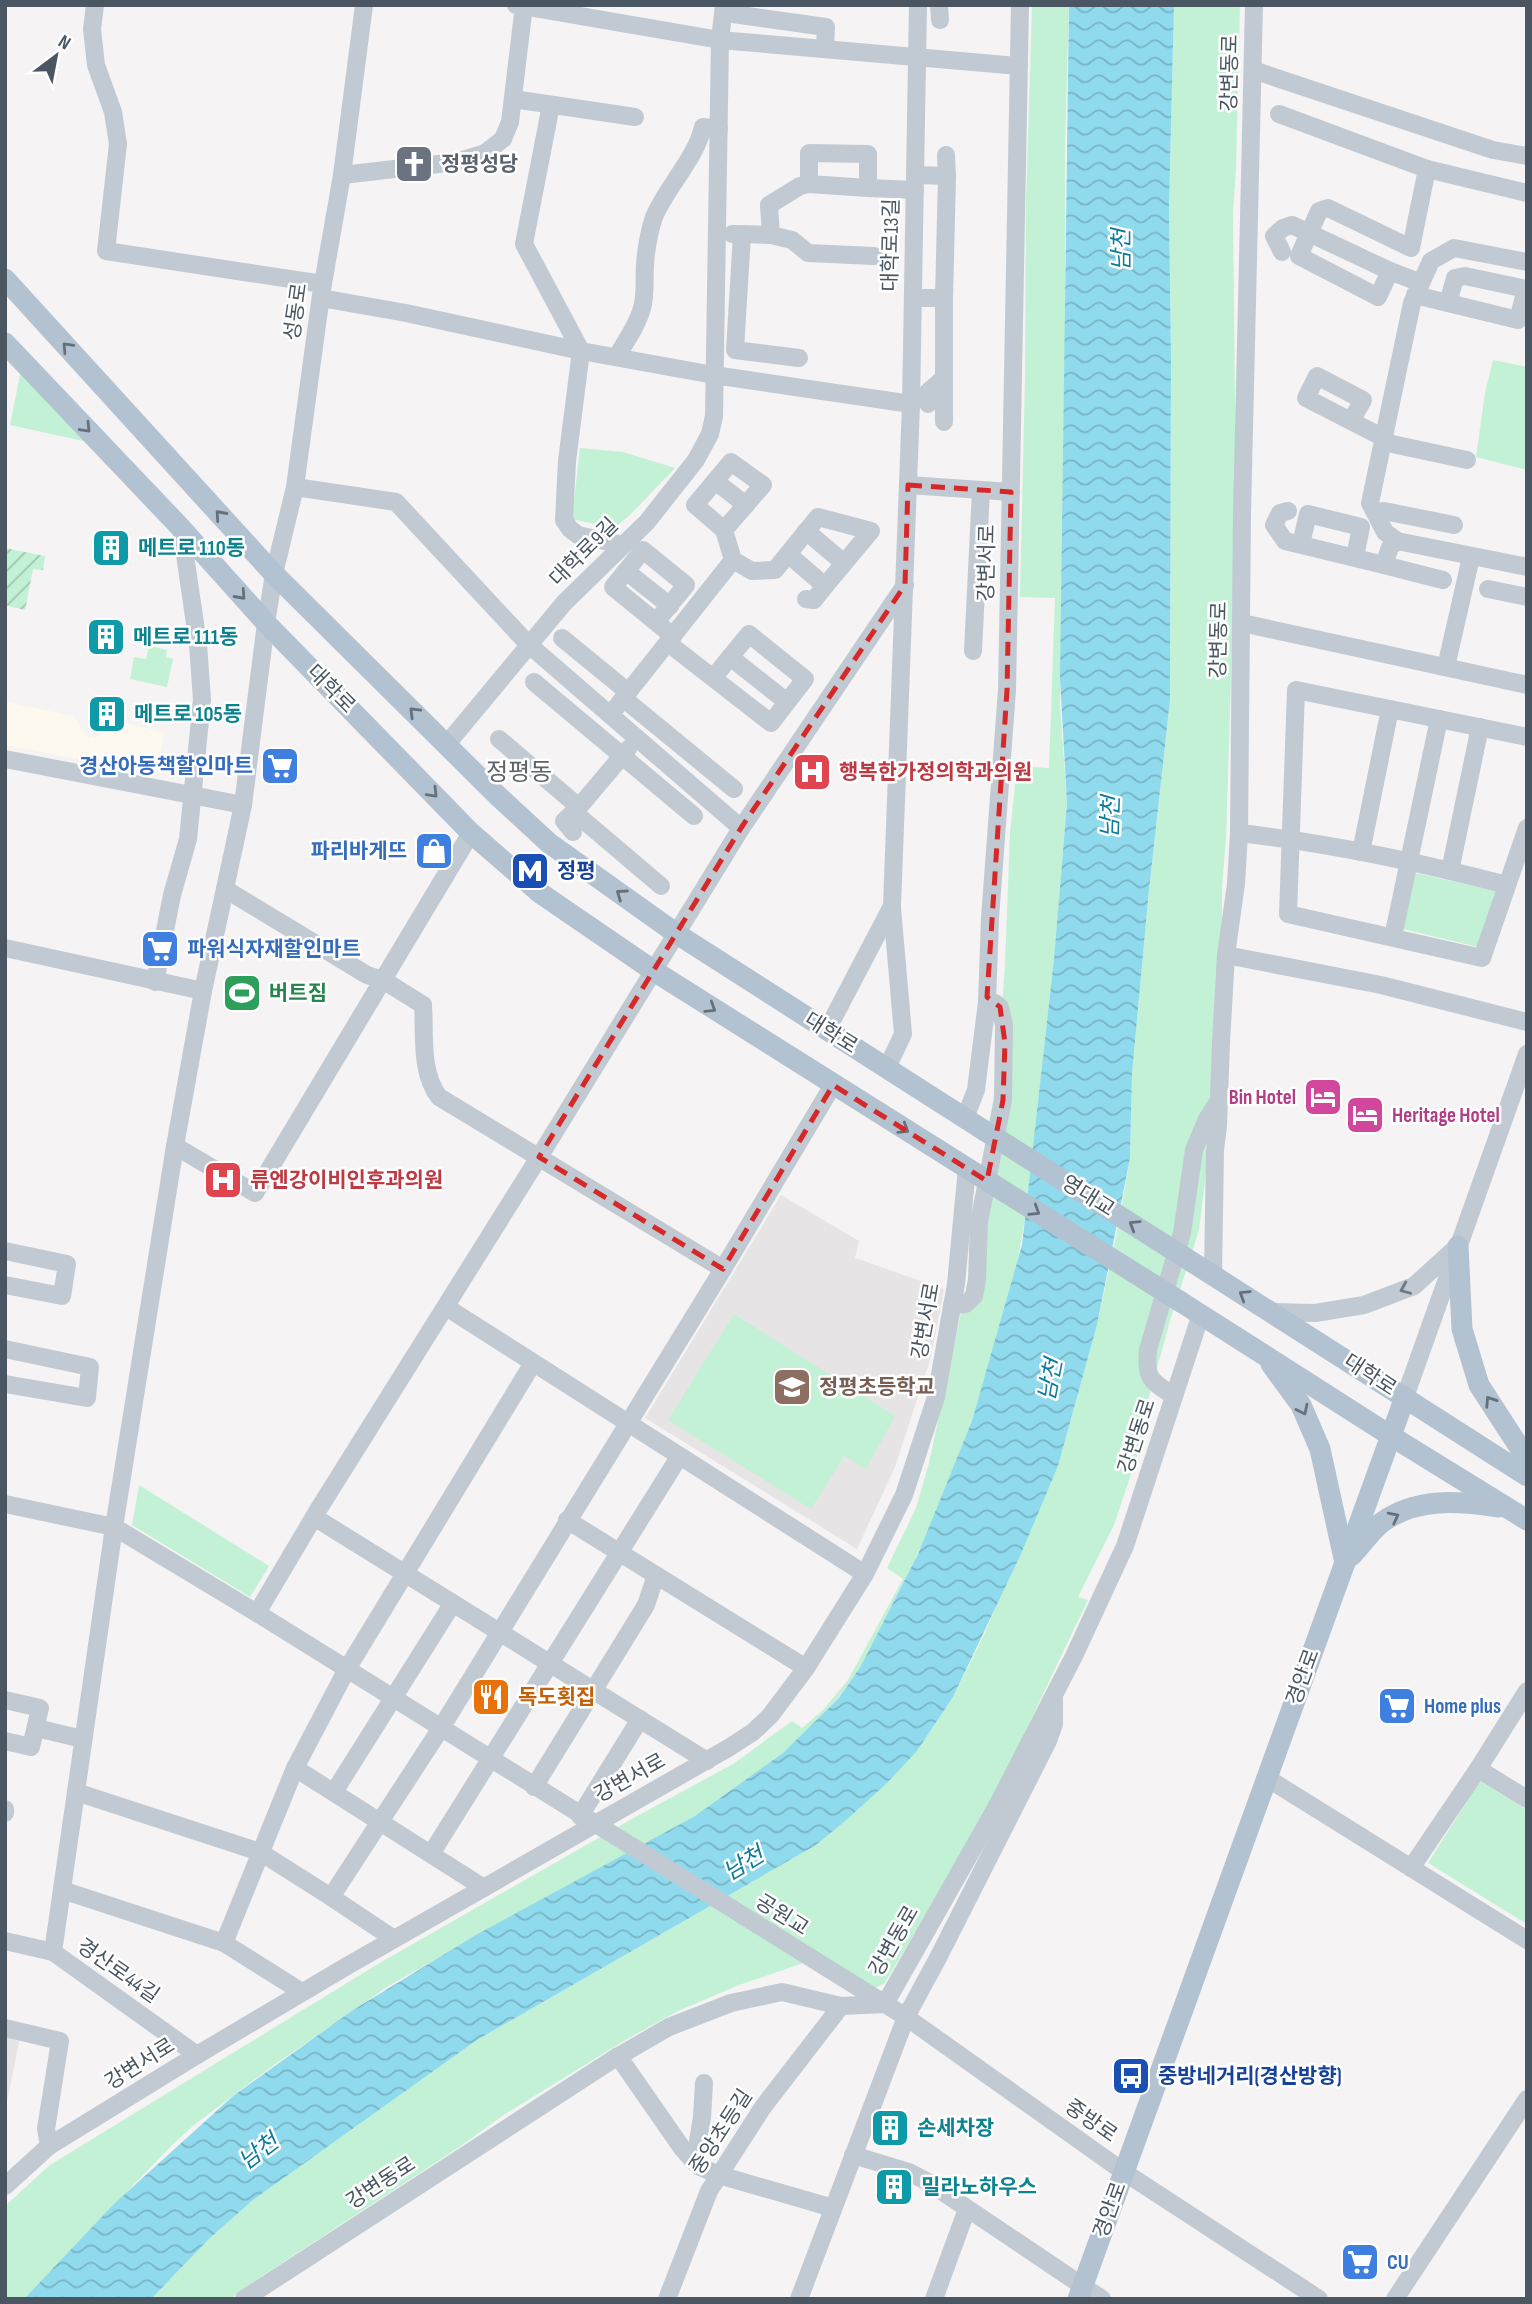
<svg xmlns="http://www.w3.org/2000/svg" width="1532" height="2304" font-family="'Sofia Sans Condensed','Noto Sans KR',sans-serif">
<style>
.commercial{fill:#fdf9ef}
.education{fill:#e6e4e5}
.park{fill:#c3f1d5}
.garden{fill:url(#garden-furrows)}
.water{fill:url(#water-waves)}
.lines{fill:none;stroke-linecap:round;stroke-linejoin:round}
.minor{stroke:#c1cad2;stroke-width:18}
.major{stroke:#b3c2d1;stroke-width:21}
.major-bridge{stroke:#b3c2d1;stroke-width:21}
.oneway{stroke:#64717d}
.oneway2{stroke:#6e7983}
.marked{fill:none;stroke:#d62828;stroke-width:5;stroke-dasharray:14 9;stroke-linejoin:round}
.labels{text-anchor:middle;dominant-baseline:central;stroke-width:5;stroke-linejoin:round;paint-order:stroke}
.street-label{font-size:21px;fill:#4a5661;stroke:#fff}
.worship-label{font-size:21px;font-weight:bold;fill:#5b616d;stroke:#fff;text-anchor:start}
.culture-label{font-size:21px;font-weight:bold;fill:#0d838f;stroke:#fff;text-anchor:start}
.shop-label{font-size:21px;font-weight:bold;fill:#366cbe;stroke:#fff;text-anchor:start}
.health-label{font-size:21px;font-weight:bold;fill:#be3a42;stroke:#fff;text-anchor:start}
.transit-label{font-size:21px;font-weight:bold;fill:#164399;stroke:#fff;text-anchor:start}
.leisure-label{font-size:21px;font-weight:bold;fill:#27864d;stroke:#fff;text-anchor:start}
.hotel-label{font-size:21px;font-weight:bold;fill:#b23c85;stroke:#fff;text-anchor:end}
.education-label{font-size:21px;font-weight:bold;fill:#785e54;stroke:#fff;text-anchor:start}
.food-label{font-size:21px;font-weight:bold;fill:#c56008;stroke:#fff;text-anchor:start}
.water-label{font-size:23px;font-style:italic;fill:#0c7c9b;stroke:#fff}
.quarter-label{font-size:24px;fill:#5f6368;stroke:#fff}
</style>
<defs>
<pattern id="garden-furrows" width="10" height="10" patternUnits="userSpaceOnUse" patternTransform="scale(1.75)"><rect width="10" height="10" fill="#c3f1d5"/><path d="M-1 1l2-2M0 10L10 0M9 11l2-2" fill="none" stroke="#a0c6b0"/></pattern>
<pattern id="water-waves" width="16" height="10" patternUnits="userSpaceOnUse" patternTransform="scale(1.75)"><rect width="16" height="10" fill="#90daee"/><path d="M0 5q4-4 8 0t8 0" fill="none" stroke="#78b4c4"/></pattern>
</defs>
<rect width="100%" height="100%" fill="#f5f3f3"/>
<path class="commercial" d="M5,702L74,716L89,738L93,736L95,738L105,731L103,729L118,722L165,732L158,765L145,772L5,745Z"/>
<g class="education">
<path d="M781,1195L859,1241L855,1258L944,1289L931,1357L895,1467L857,1549L645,1418Z"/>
<path d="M5,2028L21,2032L5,2112Z"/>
</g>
<g class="park">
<path d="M1032,5H1069L1065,144V409L1060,705L1067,803L1055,950L1027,1205L1018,1260L994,1349L969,1431L932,1522L911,1568L864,1662L836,1701L792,1746L711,1807L390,1985L267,2070L194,2125L172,2145L24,2299H5V2206L50,2165L378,1964L630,1820L733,1764L792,1721L802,1728L823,1710L848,1680L903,1579L887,1568L916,1508L929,1463L969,1275L976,1200L997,1077L1005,965L1010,833L1017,766L1049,768L1055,598L1020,597L1025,376L1026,203Z"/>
<path d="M1174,5H1240L1236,168L1233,213L1236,495L1233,614L1226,839L1222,887V951L1209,1147L1199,1230L1170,1321L1147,1404L1150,1418L1114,1525L1078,1597L1088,1600L1003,1778L944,1885L884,1984L872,1989L821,1957L739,1985L678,2011L627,2039L502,2116L461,2146L262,2276L230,2299H151L210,2238L253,2200L477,2040L816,1845L844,1822L917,1751L953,1697L982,1639L1058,1466L1097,1325L1118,1227L1130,1158L1132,1074L1148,900L1170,700L1171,355L1169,208Z"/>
<path d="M1493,360L1527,367V470L1476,457L1485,393Z"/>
<path d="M21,370L88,442L10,425Z"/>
<path d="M580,448L623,452L675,468L631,514L614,528L572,519Z"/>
<path d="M149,646L167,650L166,657L173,659L167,687L130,679L134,657L146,659Z"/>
<path d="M1411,872L1497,891L1478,947L1395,927Z"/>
<path d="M734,1314L895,1416L866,1469L844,1456L811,1509L668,1420Z"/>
<path d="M139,1485L269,1566L250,1597L132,1525Z"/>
<path d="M1480,1781L1527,1810V1924L1428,1863Z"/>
</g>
<path class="garden" d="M5,548L45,556L43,570L33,569L25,610L5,605Z"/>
<path class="water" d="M1069,5H1174L1169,208L1171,355L1170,700L1148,900L1132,1074L1130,1158L1097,1325L1058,1466L1020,1556L953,1697L917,1751L886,1784L844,1822L816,1845L477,2040L253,2200L210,2238L151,2299H24L115,2203L233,2096L353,2010L476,1935L695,1816L783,1753L838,1699L861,1666L918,1554L972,1421L1022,1245L1054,959L1067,803L1060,678Z"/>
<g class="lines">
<g class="minor">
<path d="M95,5L92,29L96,65L113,112L118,144L106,251L323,284"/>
<path d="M364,5L342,175L321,295L295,487L274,574L266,623L243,805L203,991L175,1146L114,1527L257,1613L906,2017L1124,2172L1319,2299"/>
<path d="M516,5L720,40L1019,66"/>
<path d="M735,5L733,14L826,27L825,49"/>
<path d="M939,5L940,20"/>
<path d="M1253,70L1493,150L1527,156"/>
<path d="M513,99L635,117"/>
<path d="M551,105L524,244L581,351L567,461L564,520L570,529L578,535L622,545"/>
<path d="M1279,114L1427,169"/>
<path d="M946,155L947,176"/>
<path d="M342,175L456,162L485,153L503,139L510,122L524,5"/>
<path d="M915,175L947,176L944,298"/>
<path d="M868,188L915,190"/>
<path d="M732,234H742L735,350L799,358"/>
<path d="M742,234L771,235L769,205L800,186L809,184V153L868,154V188L809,184"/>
<path d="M771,235L792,240L808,253L874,256"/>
<path d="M1282,252L1274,236L1283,228L1292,225L1390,271L1421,283"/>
<path d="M1527,262L1454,248L1431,261L1412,303L1370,503L1385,532L1397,541L1527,567"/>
<path d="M1390,271L1378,297L1299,256L1319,211L1328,208L1411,248L1427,169L1527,193"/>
<path d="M1415,295L1518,320L1526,289L1465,276L1455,278L1448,303"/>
<path d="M321,298L406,313L581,351L714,375L911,404"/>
<path d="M913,298H944V422"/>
<path d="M617,356C626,341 637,326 642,308C646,294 644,280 645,265C646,250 649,232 654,217C667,186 695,160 703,127L719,129"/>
<path d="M928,404V392L944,378"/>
<path d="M1351,421L1363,400L1317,376L1306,398L1384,438"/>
<path d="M1383,442L1467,460"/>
<path d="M715,481L746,505"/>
<path d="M908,485L1011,492"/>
<path d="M295,487L396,502L528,644L741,828"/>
<path d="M1288,511L1280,513L1274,525L1285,541L1384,565L1390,547L1397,541"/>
<path d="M1376,513L1384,511L1454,525"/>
<path d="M724,530L763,485L731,462L695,505L724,530L733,560L752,571L775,570L818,517L871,531L825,586L788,554"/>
<path d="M806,531L844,563"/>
<path d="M1301,544L1308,514L1361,527L1355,557"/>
<path d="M1384,565L1443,580"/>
<path d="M626,571L670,606"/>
<path d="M1488,589L1527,597"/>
<path d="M806,599L814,600L825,586"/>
<path d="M656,622L686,585L643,550L613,587L673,636"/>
<path d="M1242,623L1527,685"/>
<path d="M562,638L628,692"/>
<path d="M668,643L771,723L805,679L749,634L713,678"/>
<path d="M973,651L981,490"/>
<path d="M730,657L787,702"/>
<path d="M1446,667L1471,557"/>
<path d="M534,682L694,816"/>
<path d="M623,698L734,789"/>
<path d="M610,715L733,560"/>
<path d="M1527,737L1296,690L1288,914L1482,958L1527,828"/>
<path d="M499,739L579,807L628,749"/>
<path d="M447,744L564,603L647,522L696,460L710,434L714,416L720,40L724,5"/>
<path d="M5,759L243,805"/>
<path d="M579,807L575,813L661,886"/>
<path d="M573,832L564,821L579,807"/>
<path d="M1239,833C1329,843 1419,862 1507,885"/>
<path d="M1361,852L1390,709"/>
<path d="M1450,871L1480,727"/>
<path d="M225,889L367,975L383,980L423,1005C425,1035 420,1072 439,1097L723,1269"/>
<path d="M1393,937L1439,719"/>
<path d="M5,948L203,991"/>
<path d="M1226,955L1381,985L1527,1022"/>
<path d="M155,982L172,895L188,839L202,700L198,644L181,528"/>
<path d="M827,1030L892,906L911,404L918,5"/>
<path d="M887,1068L903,1034L892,908"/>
<path d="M965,1118L976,1090L987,1002L990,918L1007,690L1020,5"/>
<path d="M175,1146L255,1193L471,833"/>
<path d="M5,1251L67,1264L62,1296L5,1285"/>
<path d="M1213,1275L1215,1150L1218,1126L1221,1042L1226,955L1236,884L1239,833L1242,513L1254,5"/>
<path d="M952,1305L966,1304L974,1296L977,1280L979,1222L1003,1100L1004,1025L1000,1007L995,1003L987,1002"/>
<path d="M446,1307L865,1574"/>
<path d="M1271,1312L1315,1313L1364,1305L1414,1286L1458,1246"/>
<path d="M5,1349L90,1367L87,1398L5,1384"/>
<path d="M1174,1396C1151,1381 1145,1379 1148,1350L1182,1233L1194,1150L1207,1119L1218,1102"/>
<path d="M1405,1397L1527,1054"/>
<path d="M5,1504L114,1527L53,1952"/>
<path d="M314,1517L707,1761"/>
<path d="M567,1520L806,1668"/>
<path d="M257,1613L318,1510L546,1146L740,830L905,585"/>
<path d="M5,1700L40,1708L31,1747L5,1741"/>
<path d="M36,1728L83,1739"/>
<path d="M295,1768L484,1888"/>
<path d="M1478,1769L1527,1691"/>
<path d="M1267,1778L1527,1940"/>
<path d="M534,1787L646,1605L656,1575"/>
<path d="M76,1792L260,1852L331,1897"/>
<path d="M334,1792L453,1603"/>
<path d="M5,1809V1813"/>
<path d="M580,1816L640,1719"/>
<path d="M431,1854L679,1457"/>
<path d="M1411,1868L1478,1769L1527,1799"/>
<path d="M62,1890L224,1943L295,1768L347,1669L533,1363"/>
<path d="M394,1939L331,1897L441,1728L723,1269L833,1085"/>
<path d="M5,1941L53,1952L197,2055"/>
<path d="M224,1943L302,1992"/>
<path d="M5,2028L60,2041L46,2129L49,2146"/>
<path d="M618,2056L682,2148L696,2164"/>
<path d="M704,2083L702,2117L695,2159L698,2166L719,2175L833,2208"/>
<path d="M853,2155L909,2172L928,2182L1102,2299"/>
<path d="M5,2186L49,2146L197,2055L347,1966L730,1747L753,1732L770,1716L806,1668L865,1574L904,1495L936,1397L956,1284L967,1168"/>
<path d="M244,2299L612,2060L669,2027L731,2003L782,1992L841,2006L885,2004L997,1806L1074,1656L1125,1546L1201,1314"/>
<path d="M667,2299L709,2191L763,2107L841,2006"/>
<path d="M799,2299L906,2017L939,1956L1048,1741L1054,1724V1699"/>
<path d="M934,2299L967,2209"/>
<path d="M1395,2299L1527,2099"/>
</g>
<g class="major">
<path d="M5,279L274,574L499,797L549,843L677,934L985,1131"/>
<path d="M5,343L181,528L266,623L471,833L540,893L654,971L978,1175"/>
<path d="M1458,1246L1462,1329L1479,1385L1527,1459"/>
<path d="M1192,1262L1527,1476"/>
<path d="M1181,1302L1391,1436L1527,1520"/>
<path d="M1271,1364L1301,1405L1320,1449L1345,1563"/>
<path d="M1351,1556C1361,1546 1370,1532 1381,1523C1416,1497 1459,1501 1499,1507"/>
<path d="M1078,2299L1405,1397"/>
</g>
<g class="major-bridge">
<path d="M985,1131L1192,1262"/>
<path d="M978,1175L1181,1302"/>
</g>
</g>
<defs><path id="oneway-chevron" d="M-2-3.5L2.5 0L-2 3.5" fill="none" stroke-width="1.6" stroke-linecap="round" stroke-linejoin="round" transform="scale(1.75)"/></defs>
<g class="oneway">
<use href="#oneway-chevron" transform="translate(67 347) rotate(-133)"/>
<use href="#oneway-chevron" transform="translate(86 428) rotate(46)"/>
<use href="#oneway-chevron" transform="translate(220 515) rotate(-132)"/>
<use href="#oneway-chevron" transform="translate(241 595) rotate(48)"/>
<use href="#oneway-chevron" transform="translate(414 712) rotate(-135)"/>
<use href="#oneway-chevron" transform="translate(433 793) rotate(46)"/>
<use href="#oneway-chevron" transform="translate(621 894) rotate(-145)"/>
<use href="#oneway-chevron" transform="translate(711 1008) rotate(32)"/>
<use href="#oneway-chevron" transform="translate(904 1129) rotate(32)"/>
<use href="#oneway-chevron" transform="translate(1035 1211) rotate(32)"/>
<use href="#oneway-chevron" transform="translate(1134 1225) rotate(-148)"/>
<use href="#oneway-chevron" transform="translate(1244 1295) rotate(-148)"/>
<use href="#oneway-chevron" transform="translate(1490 1401) rotate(-123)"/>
<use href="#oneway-chevron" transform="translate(1303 1410) rotate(64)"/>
<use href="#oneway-chevron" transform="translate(1394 1517) rotate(-27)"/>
</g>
<use class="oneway2" href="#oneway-chevron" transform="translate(1405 1289) rotate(157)"/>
<path class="marked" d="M908,485L1011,492L1007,690L987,997L1000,1007L1005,1043L1003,1100L987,1181L833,1085L723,1269L539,1157L741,828L905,585Z"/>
<defs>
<symbol id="church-square" viewBox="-11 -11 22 22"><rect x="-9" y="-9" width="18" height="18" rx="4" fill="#6b7280" stroke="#fff"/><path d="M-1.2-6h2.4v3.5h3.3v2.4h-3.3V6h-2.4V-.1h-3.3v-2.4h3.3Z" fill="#fff"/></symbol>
<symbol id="building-square" viewBox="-11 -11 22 22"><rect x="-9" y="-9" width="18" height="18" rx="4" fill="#0f9aa8" stroke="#fff"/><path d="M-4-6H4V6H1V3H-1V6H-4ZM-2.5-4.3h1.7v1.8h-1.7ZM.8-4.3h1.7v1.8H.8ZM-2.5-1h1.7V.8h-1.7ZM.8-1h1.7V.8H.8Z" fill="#fff"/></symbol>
<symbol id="supermarket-square" viewBox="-11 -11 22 22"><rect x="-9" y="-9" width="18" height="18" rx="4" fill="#3f7fe0" stroke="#fff"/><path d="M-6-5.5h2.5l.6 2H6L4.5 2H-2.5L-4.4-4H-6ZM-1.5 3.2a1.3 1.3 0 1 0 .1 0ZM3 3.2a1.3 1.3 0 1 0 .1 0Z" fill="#fff"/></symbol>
<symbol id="hospital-square" viewBox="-11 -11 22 22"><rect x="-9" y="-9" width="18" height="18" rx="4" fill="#e0444e" stroke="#fff"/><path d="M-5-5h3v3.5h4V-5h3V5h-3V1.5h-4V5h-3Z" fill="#fff"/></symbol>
<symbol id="shop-square" viewBox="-11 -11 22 22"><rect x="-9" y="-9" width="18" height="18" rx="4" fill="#3f7fe0" stroke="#fff"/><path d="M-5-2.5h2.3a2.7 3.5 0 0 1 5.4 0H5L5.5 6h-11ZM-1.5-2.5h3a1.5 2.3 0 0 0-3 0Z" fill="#fff"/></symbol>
<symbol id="metro-square" viewBox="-11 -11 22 22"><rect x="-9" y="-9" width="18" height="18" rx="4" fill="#1a4fb4" stroke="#fff"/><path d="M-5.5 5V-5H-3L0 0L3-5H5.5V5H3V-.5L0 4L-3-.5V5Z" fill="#fff"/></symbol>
<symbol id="stadium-square" viewBox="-11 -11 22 22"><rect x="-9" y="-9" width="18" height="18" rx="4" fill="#2e9e5b" stroke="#fff"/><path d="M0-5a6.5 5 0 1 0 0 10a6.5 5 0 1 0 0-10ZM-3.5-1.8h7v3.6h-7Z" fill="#fff"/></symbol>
<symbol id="hotel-square" viewBox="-11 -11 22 22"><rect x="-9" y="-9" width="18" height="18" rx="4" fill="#d1479c" stroke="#fff"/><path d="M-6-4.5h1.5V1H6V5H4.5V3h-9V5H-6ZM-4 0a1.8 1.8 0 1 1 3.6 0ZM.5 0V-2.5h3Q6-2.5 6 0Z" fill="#fff"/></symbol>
<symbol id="school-square" viewBox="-11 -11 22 22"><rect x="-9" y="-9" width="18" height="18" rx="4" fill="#8d6e63" stroke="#fff"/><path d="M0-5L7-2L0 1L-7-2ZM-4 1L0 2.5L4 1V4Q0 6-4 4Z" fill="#fff"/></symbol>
<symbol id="restaurant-square" viewBox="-11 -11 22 22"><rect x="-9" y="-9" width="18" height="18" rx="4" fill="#e8710a" stroke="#fff"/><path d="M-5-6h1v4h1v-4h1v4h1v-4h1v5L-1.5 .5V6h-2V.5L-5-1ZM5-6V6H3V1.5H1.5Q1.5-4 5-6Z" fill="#fff"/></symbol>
<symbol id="bus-square" viewBox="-11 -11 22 22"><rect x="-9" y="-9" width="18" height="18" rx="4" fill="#1a4fb4" stroke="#fff"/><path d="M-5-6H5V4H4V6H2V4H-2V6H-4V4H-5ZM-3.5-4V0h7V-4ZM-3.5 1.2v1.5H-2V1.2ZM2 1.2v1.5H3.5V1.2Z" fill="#fff"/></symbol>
</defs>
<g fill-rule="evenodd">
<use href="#church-square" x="392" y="142" width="44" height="44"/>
<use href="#building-square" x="89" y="526" width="44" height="44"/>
<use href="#building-square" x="84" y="615" width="44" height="44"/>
<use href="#building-square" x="85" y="692" width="44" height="44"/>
<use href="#supermarket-square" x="258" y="744" width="44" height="44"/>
<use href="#hospital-square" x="790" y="750" width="44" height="44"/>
<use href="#shop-square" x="412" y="829" width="44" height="44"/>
<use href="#metro-square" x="508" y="849" width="44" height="44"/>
<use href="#supermarket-square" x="138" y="927" width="44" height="44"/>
<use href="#stadium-square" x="220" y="971" width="44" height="44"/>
<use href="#hotel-square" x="1301" y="1075" width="44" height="44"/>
<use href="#hotel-square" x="1343" y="1093" width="44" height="44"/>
<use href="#hospital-square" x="201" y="1158" width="44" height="44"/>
<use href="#school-square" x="770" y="1365" width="44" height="44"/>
<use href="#restaurant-square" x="469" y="1675" width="44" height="44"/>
<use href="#supermarket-square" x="1375" y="1684" width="44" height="44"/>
<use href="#bus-square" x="1109" y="2054" width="44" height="44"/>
<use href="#building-square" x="868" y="2106" width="44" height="44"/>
<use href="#building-square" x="872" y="2165" width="44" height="44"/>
<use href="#supermarket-square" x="1338" y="2240" width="44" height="44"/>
</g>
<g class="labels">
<g class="street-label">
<text transform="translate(1230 73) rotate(-89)">강변동로</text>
<text transform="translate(891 245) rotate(-89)">대학로13길</text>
<text transform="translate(296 312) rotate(-82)">성동로</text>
<text transform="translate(584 552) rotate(-45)">대학로9길</text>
<text transform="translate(987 563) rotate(-89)">강변서로</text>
<text transform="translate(1219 640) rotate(-89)">강변동로</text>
<text transform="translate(331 689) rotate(45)">대학로</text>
<text transform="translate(831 1033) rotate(32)">대학로</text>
<text transform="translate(1088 1196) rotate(32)">영대교</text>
<text transform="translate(926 1321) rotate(-80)">강변서로</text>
<text transform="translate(1370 1375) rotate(33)">대학로</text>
<text transform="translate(1137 1436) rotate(-72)">강변동로</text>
<text transform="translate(1303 1677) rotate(-70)">경안로</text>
<text transform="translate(630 1778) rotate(-29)">강변서로</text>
<text transform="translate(782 1915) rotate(32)">공원교</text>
<text transform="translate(894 1941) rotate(-60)">강변동로</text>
<text transform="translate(118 1971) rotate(35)">경산로44길</text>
<text transform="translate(140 2064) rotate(-32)">강변서로</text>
<text transform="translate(1091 2121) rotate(35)">중방로</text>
<text transform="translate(721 2132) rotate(-57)">중앙초등길</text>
<text transform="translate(381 2183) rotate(-33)">강변동로</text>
<text transform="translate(1110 2210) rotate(-70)">경안로</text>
</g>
<g class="worship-label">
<text x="441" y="164">정평성당</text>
</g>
<g class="culture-label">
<text x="138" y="548">메트로 110동</text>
<text x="133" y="637">메트로 111동</text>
<text x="134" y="714">메트로 105동</text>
<text x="917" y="2128">손세차장</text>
<text x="921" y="2187">밀라노하우스</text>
</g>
<g class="shop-label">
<text x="253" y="766" text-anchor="end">경산아동책할인마트</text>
<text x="407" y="851" text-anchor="end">파리바게뜨</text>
<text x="187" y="949">파워식자재할인마트</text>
<text x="1424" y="1706">Home plus</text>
<text x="1387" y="2262">CU</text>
</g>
<g class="health-label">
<text x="839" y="772">행복한가정의학과의원</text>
<text x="250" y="1180">류엔강이비인후과의원</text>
</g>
<g class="transit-label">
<text x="557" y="871">정평</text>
<text x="1158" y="2076">중방네거리(경산방향)</text>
</g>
<g class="leisure-label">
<text x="269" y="993">버트짐</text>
</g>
<g class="hotel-label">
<text x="1296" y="1097">Bin Hotel</text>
<text x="1392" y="1115" text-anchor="start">Heritage Hotel</text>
</g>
<g class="education-label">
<text x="819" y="1387">정평초등학교</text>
</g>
<g class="food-label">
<text x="518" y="1697">독도횟집</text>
</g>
<g class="water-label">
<text transform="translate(1122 250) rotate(-90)">남천</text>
<text transform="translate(1111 817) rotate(-88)">남천</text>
<text transform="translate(1051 1380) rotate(-79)">남천</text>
<text transform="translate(744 1864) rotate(-31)">남천</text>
<text transform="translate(259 2152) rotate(-37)">남천</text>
</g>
<g class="quarter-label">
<text x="519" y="772">정평동</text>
</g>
</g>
<rect width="1532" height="2304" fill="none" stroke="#4a5661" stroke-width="14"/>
<g transform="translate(56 56) rotate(32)" stroke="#ffffff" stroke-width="5" paint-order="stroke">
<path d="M0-5L12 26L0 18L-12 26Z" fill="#4a5661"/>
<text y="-10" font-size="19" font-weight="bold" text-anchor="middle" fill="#4a5661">N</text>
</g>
</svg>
